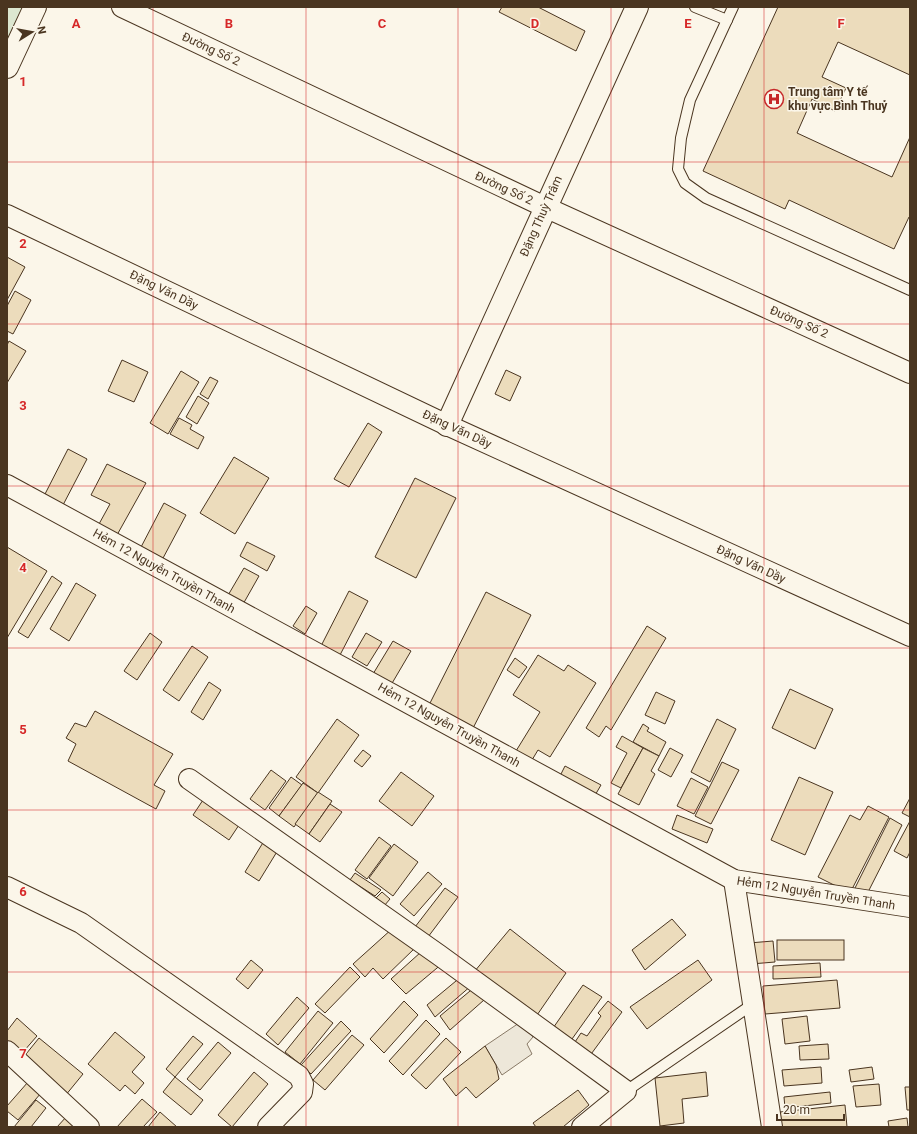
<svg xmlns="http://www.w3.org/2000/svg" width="917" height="1134" font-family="Roboto,sans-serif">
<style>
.green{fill:#dce7d0;stroke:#887966}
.parking{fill:#ede7d9;stroke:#887966}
.building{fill:#ecdcbc;stroke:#4a3520}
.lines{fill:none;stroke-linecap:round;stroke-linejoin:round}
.lane-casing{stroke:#4a3520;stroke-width:12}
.street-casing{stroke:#4a3520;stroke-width:22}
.secondary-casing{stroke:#4a3520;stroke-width:24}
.lane{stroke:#fbf6e9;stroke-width:10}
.street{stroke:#fbf6e9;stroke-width:20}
.secondary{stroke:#fbf6e9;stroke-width:22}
.grid{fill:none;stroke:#d62828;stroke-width:1;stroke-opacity:0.55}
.labels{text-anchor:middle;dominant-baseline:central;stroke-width:3;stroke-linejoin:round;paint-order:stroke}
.street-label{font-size:12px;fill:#4a3520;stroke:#fbf6e9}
.poi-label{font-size:12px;font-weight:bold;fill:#4a3520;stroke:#fbf6e9;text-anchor:start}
.grid-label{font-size:13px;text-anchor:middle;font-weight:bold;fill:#d62828;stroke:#fbf6e9;stroke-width:3;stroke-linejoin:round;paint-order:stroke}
</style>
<rect width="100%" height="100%" fill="#fbf6e9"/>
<path class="green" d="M7,7H35L7,67Z"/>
<path class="parking" d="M522,1021L533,1037L527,1044L532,1054L502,1075L485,1046Z"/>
<g class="building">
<path d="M502,7H538L585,31L576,51L499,12Z"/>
<path d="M778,7H910V75L838,42L822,77L846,88L835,111L812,99L797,133L892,177L910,137V217H909L894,249L789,200L785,209L703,171Z"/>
<path d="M7,257L25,267L7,300Z"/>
<path d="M15,291L31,300L13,334L7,331V306Z"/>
<path d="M9,341L26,351L7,383V345Z"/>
<path d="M122,360L148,372L134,402L108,391Z"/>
<path d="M506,370L521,377L510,401L495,394Z"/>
<path d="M181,371L199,382L168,434L150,423Z"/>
<path d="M210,377L218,381L208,399L200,394Z"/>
<path d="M198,396L209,403L197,424L186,417Z"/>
<path d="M179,418L192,425L190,429L204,437L198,449L170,434Z"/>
<path d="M368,423L382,432L349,487L334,479Z"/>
<path d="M68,449L87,459L63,505L44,496Z"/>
<path d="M234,457L269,478L235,534L200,513Z"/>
<path d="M107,464L146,483L117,535L99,524L110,504L91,495Z"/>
<path d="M415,478L456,498L416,578L375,557Z"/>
<path d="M164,503L186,515L162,560L140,549Z"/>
<path d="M247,542L275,556L267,571L240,556Z"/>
<path d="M7,547L47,571L7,638Z"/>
<path d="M244,568L259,576L242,606L227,597Z"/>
<path d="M52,576L62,583L28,638L18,632Z"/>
<path d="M76,583L96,595L69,641L50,629Z"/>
<path d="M349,591L368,601L340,655L321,646Z"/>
<path d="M486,592L531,615L470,734L426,711Z"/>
<path d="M306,606L317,613L305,634L293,626Z"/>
<path d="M647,626L666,638L611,730L606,726L599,737L586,728Z"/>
<path d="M150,633L162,642L137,680L124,671Z"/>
<path d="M366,633L382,642L367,666L352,657Z"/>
<path d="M393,641L411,651L391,685L373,674Z"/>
<path d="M192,646L208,657L179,701L163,690Z"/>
<path d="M538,655L564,671L568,665L596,683L550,757L538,750L532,760L516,751L540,712L513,695Z"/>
<path d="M515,658L527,667L519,678L507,670Z"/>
<path d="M209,682L221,690L203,720L191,712Z"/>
<path d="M790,689L833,709L815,749L772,728Z"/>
<path d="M656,692L675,701L665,724L645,715Z"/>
<path d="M95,711L173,754L154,785L165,791L156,809L68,761L76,744L66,738L75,723L86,727Z"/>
<path d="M337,719L359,735L318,793L296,777Z"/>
<path d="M717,719L736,729L710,782L691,772Z"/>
<path d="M643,724L649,728L647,731L666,742L659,756L633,742Z"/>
<path d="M622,736L643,748L621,788L611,783L627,753L616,747Z"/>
<path d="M643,748L659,756L651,771L655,774L639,805L618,794Z"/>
<path d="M670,748L683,755L671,777L658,770Z"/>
<path d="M363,750L371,756L362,767L354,761Z"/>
<path d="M722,762L739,770L711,824L695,816Z"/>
<path d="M565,766L601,785L594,797L559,778Z"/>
<path d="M271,770L286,781L265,810L250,799Z"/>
<path d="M401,772L434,796L412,826L379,801Z"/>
<path d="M291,777L302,785L279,816L269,808Z"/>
<path d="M799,777L833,792L805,855L771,840Z"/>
<path d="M691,778L708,787L694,814L677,806Z"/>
<path d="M303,783L318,793L294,827L279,816Z"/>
<path d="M318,792L332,801L309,834L295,824Z"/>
<path d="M910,798V817L902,813Z"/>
<path d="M203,800L239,825L229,840L193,815Z"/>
<path d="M330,804L342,812L320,842L309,834Z"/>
<path d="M868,806L889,817L850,893L818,877L850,815L860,820Z"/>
<path d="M677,815L713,829L707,843L672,829Z"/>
<path d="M890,818L902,825L865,898L853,892Z"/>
<path d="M910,821V852L907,858L894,851Z"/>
<path d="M379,837L391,846L367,879L355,870Z"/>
<path d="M264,841L278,850L259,881L245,872Z"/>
<path d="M394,844L418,862L393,896L369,878Z"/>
<path d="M428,872L442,884L414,916L400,904Z"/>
<path d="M355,873L381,890L375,896L350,880Z"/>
<path d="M445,888L458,897L428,937L415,927Z"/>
<path d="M382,892L390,899L384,906L376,898Z"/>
<path d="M672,919L686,935L645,970L632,950Z"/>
<path d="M393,928L415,948L383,979L373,968L365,977L353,964Z"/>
<path d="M510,929L566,973L535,1018L474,972Z"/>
<rect x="777" y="940" width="67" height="20"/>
<path d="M773,941L775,962L751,964L749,943Z"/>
<path d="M421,952L443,963L406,994L391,979Z"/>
<path d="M251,960L263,970L248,989L236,979Z"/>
<path d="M698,960L712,980L647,1029L630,1007Z"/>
<path d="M820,963L821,977L773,979V966Z"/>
<path d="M350,967L360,977L325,1013L315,1004Z"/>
<path d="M462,976L472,985L435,1017L427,1005Z"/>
<path d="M837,980L840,1008L765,1014L763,986Z"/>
<path d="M583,985L602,997L567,1046L551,1031Z"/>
<path d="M476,986L484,1000L450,1030L440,1016Z"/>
<path d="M297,997L309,1008L278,1045L266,1034Z"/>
<path d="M404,1001L418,1015L384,1053L370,1039Z"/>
<path d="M608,1001L622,1012L586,1061L571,1048L581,1033L587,1036L601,1016L598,1013Z"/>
<path d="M318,1011L333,1023L300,1064L285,1052Z"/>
<path d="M807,1016L810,1041L785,1044L782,1019Z"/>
<path d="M17,1018L37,1036L17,1059L7,1050V1031Z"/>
<path d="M426,1020L440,1034L403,1075L389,1061Z"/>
<path d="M341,1021L351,1031L311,1074L301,1065Z"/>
<path d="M115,1032L145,1057L132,1072L144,1083L135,1094L125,1085L120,1091L88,1064Z"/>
<path d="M352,1035L364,1045L325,1090L313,1080Z"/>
<path d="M193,1036L203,1044L175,1077L166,1069Z"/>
<path d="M39,1038L83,1074L65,1096L22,1059Z"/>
<path d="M446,1038L461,1052L426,1089L411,1075Z"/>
<path d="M218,1042L231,1053L200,1090L187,1079Z"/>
<path d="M828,1044L829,1059L800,1060L799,1046Z"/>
<path d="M485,1046L496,1065L499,1079L476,1098L466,1087L456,1096L443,1079Z"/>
<path d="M821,1067L822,1083L784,1086L782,1070Z"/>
<path d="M872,1067L874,1079L851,1082L849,1070Z"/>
<path d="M254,1072L268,1084L232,1127L218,1115Z"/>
<path d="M706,1072L708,1096L682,1099L684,1123L660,1126L655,1078Z"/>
<path d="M175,1077L203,1100L191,1115L163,1092Z"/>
<path d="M28,1082L41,1093L18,1120L7,1111V1106Z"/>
<path d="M879,1084L881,1105L856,1107L853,1086Z"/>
<path d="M905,1087H910V1110H907Z"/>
<path d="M578,1090L589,1105L563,1127H536L533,1123Z"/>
<path d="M830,1092L831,1103L785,1108L784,1097Z"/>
<path d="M142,1099L157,1112L143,1127H117Z"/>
<path d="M36,1100L46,1108L31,1127H14Z"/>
<path d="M845,1105L847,1127H782L780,1112Z"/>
<path d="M160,1112L177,1127H148Z"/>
<path d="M67,1116L78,1127H57Z"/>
<path d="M907,1118L908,1127H889L888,1121Z"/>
</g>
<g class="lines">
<defs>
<g id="lane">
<path d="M695,7L727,20"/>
<path d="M733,7L690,100L681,138L678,169L685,183L706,198L910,290"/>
<path d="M626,1091L753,1004"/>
</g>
<g id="street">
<path d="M122,7L545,207L910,373"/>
<path d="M7,215L447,425L910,636"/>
<path d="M7,485L734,880L910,907"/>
<path d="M189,779L439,955L626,1091L582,1127"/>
<path d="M734,880L772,1127"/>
<path d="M7,887L81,923L299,1076L303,1084L302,1092L268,1127"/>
<path d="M7,1051L89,1127"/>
</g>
<g id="secondary">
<path d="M7,67L35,7"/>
<path d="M447,425L637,7"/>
</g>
</defs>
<use href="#lane" class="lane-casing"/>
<use href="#street" class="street-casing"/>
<use href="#secondary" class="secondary-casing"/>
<use href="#lane" class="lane"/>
<use href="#street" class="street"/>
<use href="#secondary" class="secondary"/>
</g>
<path class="grid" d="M153,7V1127M306,7V1127M458,7V1127M611,7V1127M764,7V1127M7,162H910M7,324H910M7,486H910M7,648H910M7,810H910M7,972H910"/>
<defs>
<symbol id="hospital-ring" viewBox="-11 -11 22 22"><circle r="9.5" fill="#fbf6e9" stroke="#c62828" stroke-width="1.5"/><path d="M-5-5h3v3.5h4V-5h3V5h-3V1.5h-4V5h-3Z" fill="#c62828"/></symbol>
</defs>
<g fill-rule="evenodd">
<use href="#hospital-ring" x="763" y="88" width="22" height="22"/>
</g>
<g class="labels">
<g class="street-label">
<text transform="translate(211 49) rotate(25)">Đường Số 2</text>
<text transform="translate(504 188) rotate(25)">Đường Số 2</text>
<text transform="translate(541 216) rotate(-66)">Đặng Thuỳ Trâm</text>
<text transform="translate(164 290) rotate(26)">Đặng Văn Dầy</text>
<text transform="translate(799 322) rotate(24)">Đường Số 2</text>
<text transform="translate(457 429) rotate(25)">Đặng Văn Dầy</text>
<text transform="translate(751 564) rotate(25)">Đặng Văn Dầy</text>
<text transform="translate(164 571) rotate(29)">Hẻm 12 Nguyễn Truyền Thanh</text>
<text transform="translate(449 725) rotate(29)">Hẻm 12 Nguyễn Truyền Thanh</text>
<text transform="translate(816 893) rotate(9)">Hẻm 12 Nguyễn Truyền Thanh</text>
</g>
<g class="poi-label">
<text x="788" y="92">Trung tâm Y tế<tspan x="788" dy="14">khu vực Bình Thuỷ</tspan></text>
</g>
</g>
<g class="grid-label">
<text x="76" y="28">A</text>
<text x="229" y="28">B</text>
<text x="382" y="28">C</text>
<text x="535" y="28">D</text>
<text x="688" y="28">E</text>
<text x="841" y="28">F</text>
<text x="23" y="86">1</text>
<text x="23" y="248">2</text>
<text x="23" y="410">3</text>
<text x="23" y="572">4</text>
<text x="23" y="734">5</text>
<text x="23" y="896">6</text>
<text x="23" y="1058">7</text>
</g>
<rect width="917" height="1134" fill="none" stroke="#4a3520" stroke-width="16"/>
<g transform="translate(32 32) rotate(79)" stroke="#fbf6e9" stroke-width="3" paint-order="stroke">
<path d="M0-3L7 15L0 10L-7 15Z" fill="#4a3520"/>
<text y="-6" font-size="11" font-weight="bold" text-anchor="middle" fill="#4a3520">N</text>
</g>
<path d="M777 1114v6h67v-6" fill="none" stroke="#4a3520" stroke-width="2"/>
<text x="783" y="1114" font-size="12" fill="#4a3520" stroke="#fbf6e9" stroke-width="3" paint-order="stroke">20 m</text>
</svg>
